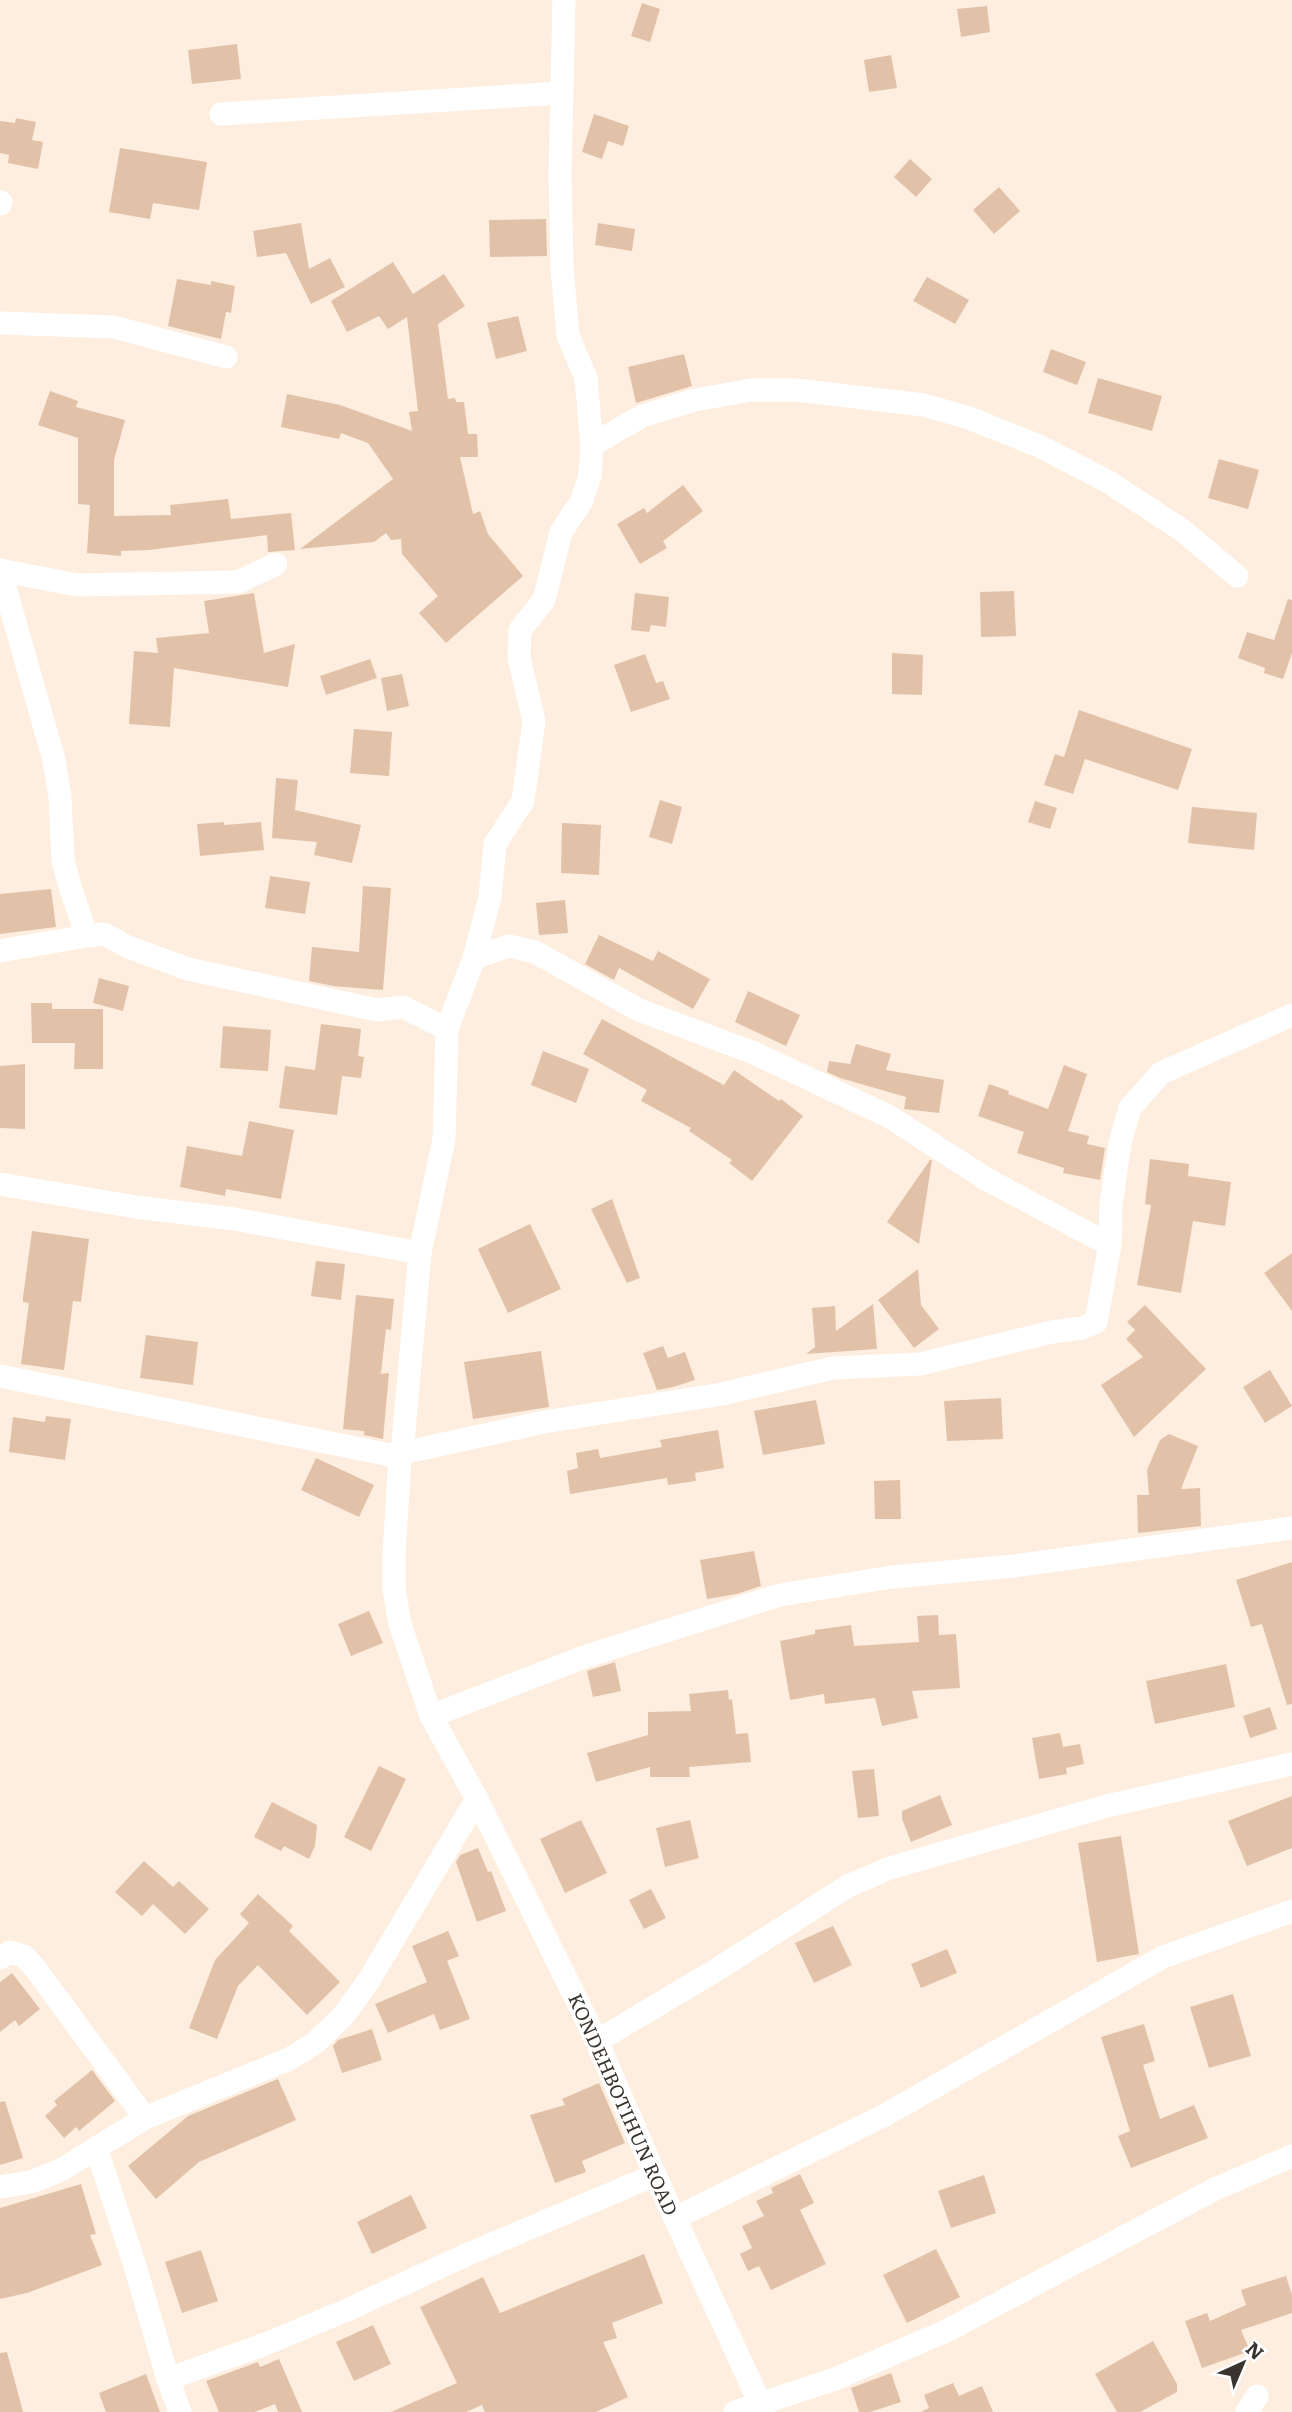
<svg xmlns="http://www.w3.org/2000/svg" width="1292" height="2412" font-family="Literata,serif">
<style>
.building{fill:#e1c2a8}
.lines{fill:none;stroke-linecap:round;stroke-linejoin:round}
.street{stroke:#fff;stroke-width:23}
.labels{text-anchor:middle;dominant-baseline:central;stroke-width:7;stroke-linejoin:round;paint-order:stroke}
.street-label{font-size:19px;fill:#3a342f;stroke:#fff}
</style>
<rect width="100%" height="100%" fill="#feeee0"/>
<g class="building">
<path d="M642,3L660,9L650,42L631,36Z"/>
<path d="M987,6L990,32L961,37L957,9Z"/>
<path d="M237,44L241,79L192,84L188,50Z"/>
<path d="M891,55L897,88L869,92L864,60Z"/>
<path d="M594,114L629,126L623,146L608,141L602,159L582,152Z"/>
<path d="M16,118L36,122L32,140L43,142L38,169L8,163L9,155L0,153V121L15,123Z"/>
<path d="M120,148L207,162L199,210L153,203L150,219L109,212Z"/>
<path d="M910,159L932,179L916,197L894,177Z"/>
<path d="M999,187L1020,211L994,234L973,210Z"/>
<path d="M546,219L547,256L490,257L489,220Z"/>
<path d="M301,223L309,269L330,258L345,287L311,304L286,253L257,257L253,231Z"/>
<path d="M598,223L635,229L632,251L595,245Z"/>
<path d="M393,262L413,294L444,274L465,306L438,324L448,399L455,398L456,402H464L468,434H477L478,457H460L473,514L480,511L488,534L523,576L446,643L419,613L438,596L402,554L401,539L391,540L386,533L374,542L300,549L393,479L368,443L341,433L339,439L281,427L287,394L340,405L412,431L409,412L418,411L407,317L388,329L379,316L347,332L331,301Z"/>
<path d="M927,277L969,300L955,324L913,301Z"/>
<path d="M177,279L211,285V281L235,286L231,313L226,312L221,339L168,326Z"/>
<path d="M518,316L527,351L496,359L487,323Z"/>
<path d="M1051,349L1086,362L1077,385L1043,372Z"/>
<path d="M684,354L692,386L636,403L628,367Z"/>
<path d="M1098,378L1162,396L1152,431L1088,413Z"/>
<path d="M50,391L78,401L76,407L125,420L114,460V516L171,515L170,505L228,499L231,519L291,513L295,550L268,552L267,535L149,550L121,551V556L87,553L90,505L78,504V438L38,425Z"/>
<path d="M1219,459L1259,470L1248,509L1208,498Z"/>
<path d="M683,485L703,511L663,541L667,548L640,564L617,524L644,508L647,513Z"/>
<path d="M1014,591L1016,636L981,637L980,592Z"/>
<path d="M254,593L264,653L295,644L288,687L174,668L170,727L129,724L134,651L158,653L156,638L209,633L204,601Z"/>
<path d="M635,593L669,597L666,627L651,625L649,632L631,630Z"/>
<path d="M1288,599L1292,600V653L1283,679L1264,673L1265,668L1238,658L1247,632L1274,640Z"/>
<path d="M892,653L923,655L922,695L892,694Z"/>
<path d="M645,654L656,683L663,681L670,699L631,712L614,665Z"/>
<path d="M370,659L377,678L326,695L320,676Z"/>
<path d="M402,674L409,706L387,711L381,678Z"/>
<path d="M1079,710L1192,749L1178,790L1085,759L1073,794L1044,785L1055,754L1064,757Z"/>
<path d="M354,729L392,732L389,776L350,773Z"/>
<path d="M276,778L298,780L295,810L361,825L352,863L314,855L317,842L272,838Z"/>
<path d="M660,800L682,807L672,844L649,837Z"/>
<path d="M1035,801L1057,808L1050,829L1028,822Z"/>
<path d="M1192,807L1257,813L1254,850L1188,843Z"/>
<path d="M224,822V825L261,822L264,850L200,856L197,824Z"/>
<path d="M562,823L601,825L599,875L561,873Z"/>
<path d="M270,876L310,882L305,914L265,908Z"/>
<path d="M363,886L391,888L383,990L333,986L309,981L312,947L359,952Z"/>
<path d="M51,889L56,927L0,934V894Z"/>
<path d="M565,900L568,933L539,935L536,903Z"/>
<path d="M599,935L653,961L658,951L710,979L693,1009L619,968L614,980L585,964Z"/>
<path d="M99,978L129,986L123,1011L93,1003Z"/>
<path d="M748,991L800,1015L786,1046L735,1022Z"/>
<path d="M31,1003H52V1009H103V1069H74L75,1043H32Z"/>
<path d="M602,1019L724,1085L734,1070L779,1101L781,1099L803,1116L752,1181L729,1163L732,1160L689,1131L691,1128L641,1101L647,1090L583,1054Z"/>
<path d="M321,1024L361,1029L358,1056L364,1057L361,1078L342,1076L337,1115L279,1108L285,1066L315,1070Z"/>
<path d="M223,1026L271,1030L268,1071L220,1068Z"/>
<path d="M856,1044L891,1054L886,1070L944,1080L939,1113L904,1109L906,1097L840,1078L827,1072L829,1061L850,1064Z"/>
<path d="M543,1051L589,1069L576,1103L531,1085Z"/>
<path d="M25,1064V1129L0,1128V1066Z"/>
<path d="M1064,1065L1087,1074L1068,1131L1089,1136L1087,1144L1105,1148L1100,1180L1063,1173L1064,1168L1017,1153L1024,1132L978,1116L989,1084L1009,1091L1008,1094L1048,1109Z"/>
<path d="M249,1121L294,1130L281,1199L226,1189L225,1196L180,1187L187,1146L242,1156Z"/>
<path d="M1150,1159L1189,1164L1188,1176L1231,1182L1225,1226L1193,1221L1181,1293L1137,1285L1151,1205L1145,1204Z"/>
<path d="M930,1160H932L919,1244L887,1222Z"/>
<path d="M612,1199L640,1278L627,1283L591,1209Z"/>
<path d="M530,1224L561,1289L508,1313L478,1249Z"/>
<path d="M32,1231L89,1239L81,1302L73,1301L64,1370L21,1364L29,1303L23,1302V1297Z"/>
<path d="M1292,1253V1311L1264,1273Z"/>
<path d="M316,1261L345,1264L341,1300L311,1296Z"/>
<path d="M918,1269L921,1305L939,1329L914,1348L878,1300Z"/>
<path d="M356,1295L394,1299L391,1330L386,1329L381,1373L378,1374L389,1373L383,1439L364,1435V1431L343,1429Z"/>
<path d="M873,1304L877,1349L806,1354L815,1347L812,1308L835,1306L836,1331Z"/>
<path d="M1145,1305L1206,1369L1134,1437L1101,1385L1143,1357L1126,1339L1135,1330L1127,1322Z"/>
<path d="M146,1335L198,1342L193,1385L140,1378Z"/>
<path d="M663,1346L668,1358L685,1352L695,1380L673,1387L657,1390L643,1353Z"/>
<path d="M541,1351L549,1407L473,1419L464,1362Z"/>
<path d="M1270,1370L1292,1406L1265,1423L1243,1387Z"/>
<path d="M1001,1398L1003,1439L947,1441L944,1401Z"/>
<path d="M816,1400L825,1444L763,1455L754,1411Z"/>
<path d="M46,1416L71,1419L65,1460L9,1452L13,1417L45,1422Z"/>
<path d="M718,1430L724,1468L695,1473L696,1481L668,1485L667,1478L570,1494L567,1471L578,1468L576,1453L598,1449L600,1458L662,1447L660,1440Z"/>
<path d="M1169,1434L1198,1446L1181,1489L1200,1488L1201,1526L1138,1533L1137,1495H1149L1147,1470L1160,1440Z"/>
<path d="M316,1458L374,1485L359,1517L301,1490Z"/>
<path d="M900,1480L901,1519H875L874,1481Z"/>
<path d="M754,1551L761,1586L737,1594L707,1599L700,1560Z"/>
<path d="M1292,1562V1704L1287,1705L1262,1624L1251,1627L1236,1580Z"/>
<path d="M369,1611L383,1643L351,1656L338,1624Z"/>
<path d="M938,1615L939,1635L956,1634L960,1688L912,1691L918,1718L882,1726L875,1698L825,1704L824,1694L790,1700L780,1641L815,1634V1630L851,1625L854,1646L919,1642L917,1616Z"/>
<path d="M615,1662L621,1691L593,1697L587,1671Z"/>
<path d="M1226,1664L1235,1707L1155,1724L1146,1681Z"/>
<path d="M728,1690L729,1700L732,1699L736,1734L748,1733L751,1762L689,1767L690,1777H650V1767L596,1782L587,1753L648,1735V1712L691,1711L689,1694Z"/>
<path d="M1270,1707L1277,1729L1250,1738L1243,1716Z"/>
<path d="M1060,1733L1063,1747L1080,1744L1084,1764L1066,1768L1067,1774L1039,1779L1032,1738Z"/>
<path d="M379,1766L406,1779L371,1851L344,1837Z"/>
<path d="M874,1769L879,1816L858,1818L852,1771Z"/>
<path d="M940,1795L952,1825L911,1842L902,1819V1811Z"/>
<path d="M1292,1796V1848L1247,1866L1228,1821Z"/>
<path d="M272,1802L317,1825L315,1846L309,1859L284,1846L281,1851L254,1837Z"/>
<path d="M581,1820L607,1873L565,1893L540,1839Z"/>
<path d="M690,1820L699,1858L665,1867L656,1828Z"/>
<path d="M1121,1836L1139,1954L1097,1962L1078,1843Z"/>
<path d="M478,1848L488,1872L491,1871L506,1911L477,1922L456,1862L460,1855Z"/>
<path d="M144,1861L173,1887L179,1881L209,1909L185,1934L153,1904L142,1916L115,1892Z"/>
<path d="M651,1889L666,1918L644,1929L629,1900Z"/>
<path d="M258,1894L293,1926L289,1931L340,1982L307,2015L258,1965L238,1986L217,2039L189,2028L215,1960L249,1923L240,1914Z"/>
<path d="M833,1926L852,1965L814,1983L795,1943Z"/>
<path d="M448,1931L459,1956L447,1961L470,2019L440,2030L434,2014L388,2033L375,2004L427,1982L412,1946Z"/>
<path d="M947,1949L957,1973L921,1988L911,1964Z"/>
<path d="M12,1973L40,2009L19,2026L15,2020L0,2032V1982Z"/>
<path d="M1233,1994L1251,2056L1209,2068L1190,2007Z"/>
<path d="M1144,2024L1155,2061L1143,2065L1160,2119L1194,2105L1208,2138L1131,2168L1118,2136L1130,2131L1101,2037Z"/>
<path d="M372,2029L382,2060L342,2073L333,2046L338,2040Z"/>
<path d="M92,2070L115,2101L79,2131L76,2127L64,2138L45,2116L57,2105L54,2101Z"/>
<path d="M278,2079L296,2120L199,2162L156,2199L128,2166L188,2116Z"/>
<path d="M599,2083L625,2143L582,2161L586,2172L555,2183L530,2115L565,2105L562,2099Z"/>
<path d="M5,2101L23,2158L0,2165V2102Z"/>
<path d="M800,2174L814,2203L800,2210L826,2264L771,2290L759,2266L748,2271L740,2254L752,2248L742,2226L764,2216L756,2201L773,2193L771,2188Z"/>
<path d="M984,2175L996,2213L951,2228L938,2191Z"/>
<path d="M81,2184L96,2234L90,2235L102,2265L27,2293L0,2299V2208Z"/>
<path d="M411,2195L427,2228L372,2254L357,2222Z"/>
<path d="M936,2249L960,2297L907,2323L883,2275Z"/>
<path d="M201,2250L218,2301L182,2313L165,2262Z"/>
<path d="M644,2254L663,2303L612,2323L617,2338L603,2342L628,2397L596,2412H485L482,2405L466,2412H391L457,2383L420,2307L483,2277L500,2313Z"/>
<path d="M1286,2276L1292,2295V2313L1241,2330L1250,2351L1202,2368L1185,2321L1207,2313L1210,2321L1246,2305L1241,2290Z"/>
<path d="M373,2325L391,2364L354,2381L336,2342Z"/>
<path d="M1153,2341L1177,2384V2392L1140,2412H1117L1095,2374Z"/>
<path d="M7,2352L23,2412H0V2353Z"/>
<path d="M279,2359L302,2412H278L275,2404L255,2412H219L206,2381L258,2362L260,2367Z"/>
<path d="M891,2373L901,2402L870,2412H859L851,2388Z"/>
<path d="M146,2374L160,2412H106L99,2393Z"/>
<path d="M953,2383L959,2396L982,2386L993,2412H921L929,2408L924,2395Z"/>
</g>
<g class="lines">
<g class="street">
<path d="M564,0L560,174L562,267L568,336L586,378L592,445L590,476L581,502L561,532L544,600L520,630L519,658L534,721L523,801L495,844L490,897L474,958L447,1029L444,1139L420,1253L402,1453L400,1457L394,1554V1589L400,1624L431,1716L477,1799L597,2041L655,2175L764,2412"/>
<path d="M221,114L562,93"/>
<path d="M0,204L1,202"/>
<path d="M0,323L114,327L226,357"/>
<path d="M592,445L642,416L695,400L751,390H796L924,405L969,418L1039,446L1107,481L1182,530L1237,576"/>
<path d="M0,570L54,760L60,797L63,861L71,890L87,936L104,934L128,947L188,969L377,1010L403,1007L447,1029"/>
<path d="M0,570L77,585L238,582L276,564"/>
<path d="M0,951L87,936"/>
<path d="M474,958L509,946L535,952L639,1010L754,1053L890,1117L986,1179L1110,1245"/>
<path d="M0,1184L136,1207L234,1219L420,1253"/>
<path d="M0,1376L400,1457"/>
<path d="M402,1453L544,1422L722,1394L833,1368L920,1364L1052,1332L1082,1328L1096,1322L1110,1245L1111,1204L1120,1143L1130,1108L1161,1073L1292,1015"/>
<path d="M431,1716L587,1656L780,1595L892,1577L1014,1566L1292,1528"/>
<path d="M0,1958L10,1952L24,1956L35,1968L145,2118"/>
<path d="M597,2041L713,1972L848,1886L890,1868L1107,1806L1292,1764"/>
<path d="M97,2150L135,2266L168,2379L180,2412"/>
<path d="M0,2187L31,2182L61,2170L145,2118L289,2059L315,2043L344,2015L369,1980L477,1799"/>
<path d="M675,2218L885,2115L1163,1957L1292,1911"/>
<path d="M168,2379L263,2345L347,2310L466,2255L655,2175"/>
<path d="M735,2412L835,2379L946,2331L1215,2189L1292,2156"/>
<path d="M1247,2412L1257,2396"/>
</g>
</g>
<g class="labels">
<g class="street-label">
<text transform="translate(624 2104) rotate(66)">KONDEHBOTIHUN ROAD</text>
</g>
</g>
<g transform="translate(1243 2363) rotate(44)" stroke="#ffffff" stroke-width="5" paint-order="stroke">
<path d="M0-5L12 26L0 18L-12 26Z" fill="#3a342f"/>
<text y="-10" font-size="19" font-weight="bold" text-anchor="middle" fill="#3a342f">N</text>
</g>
</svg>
